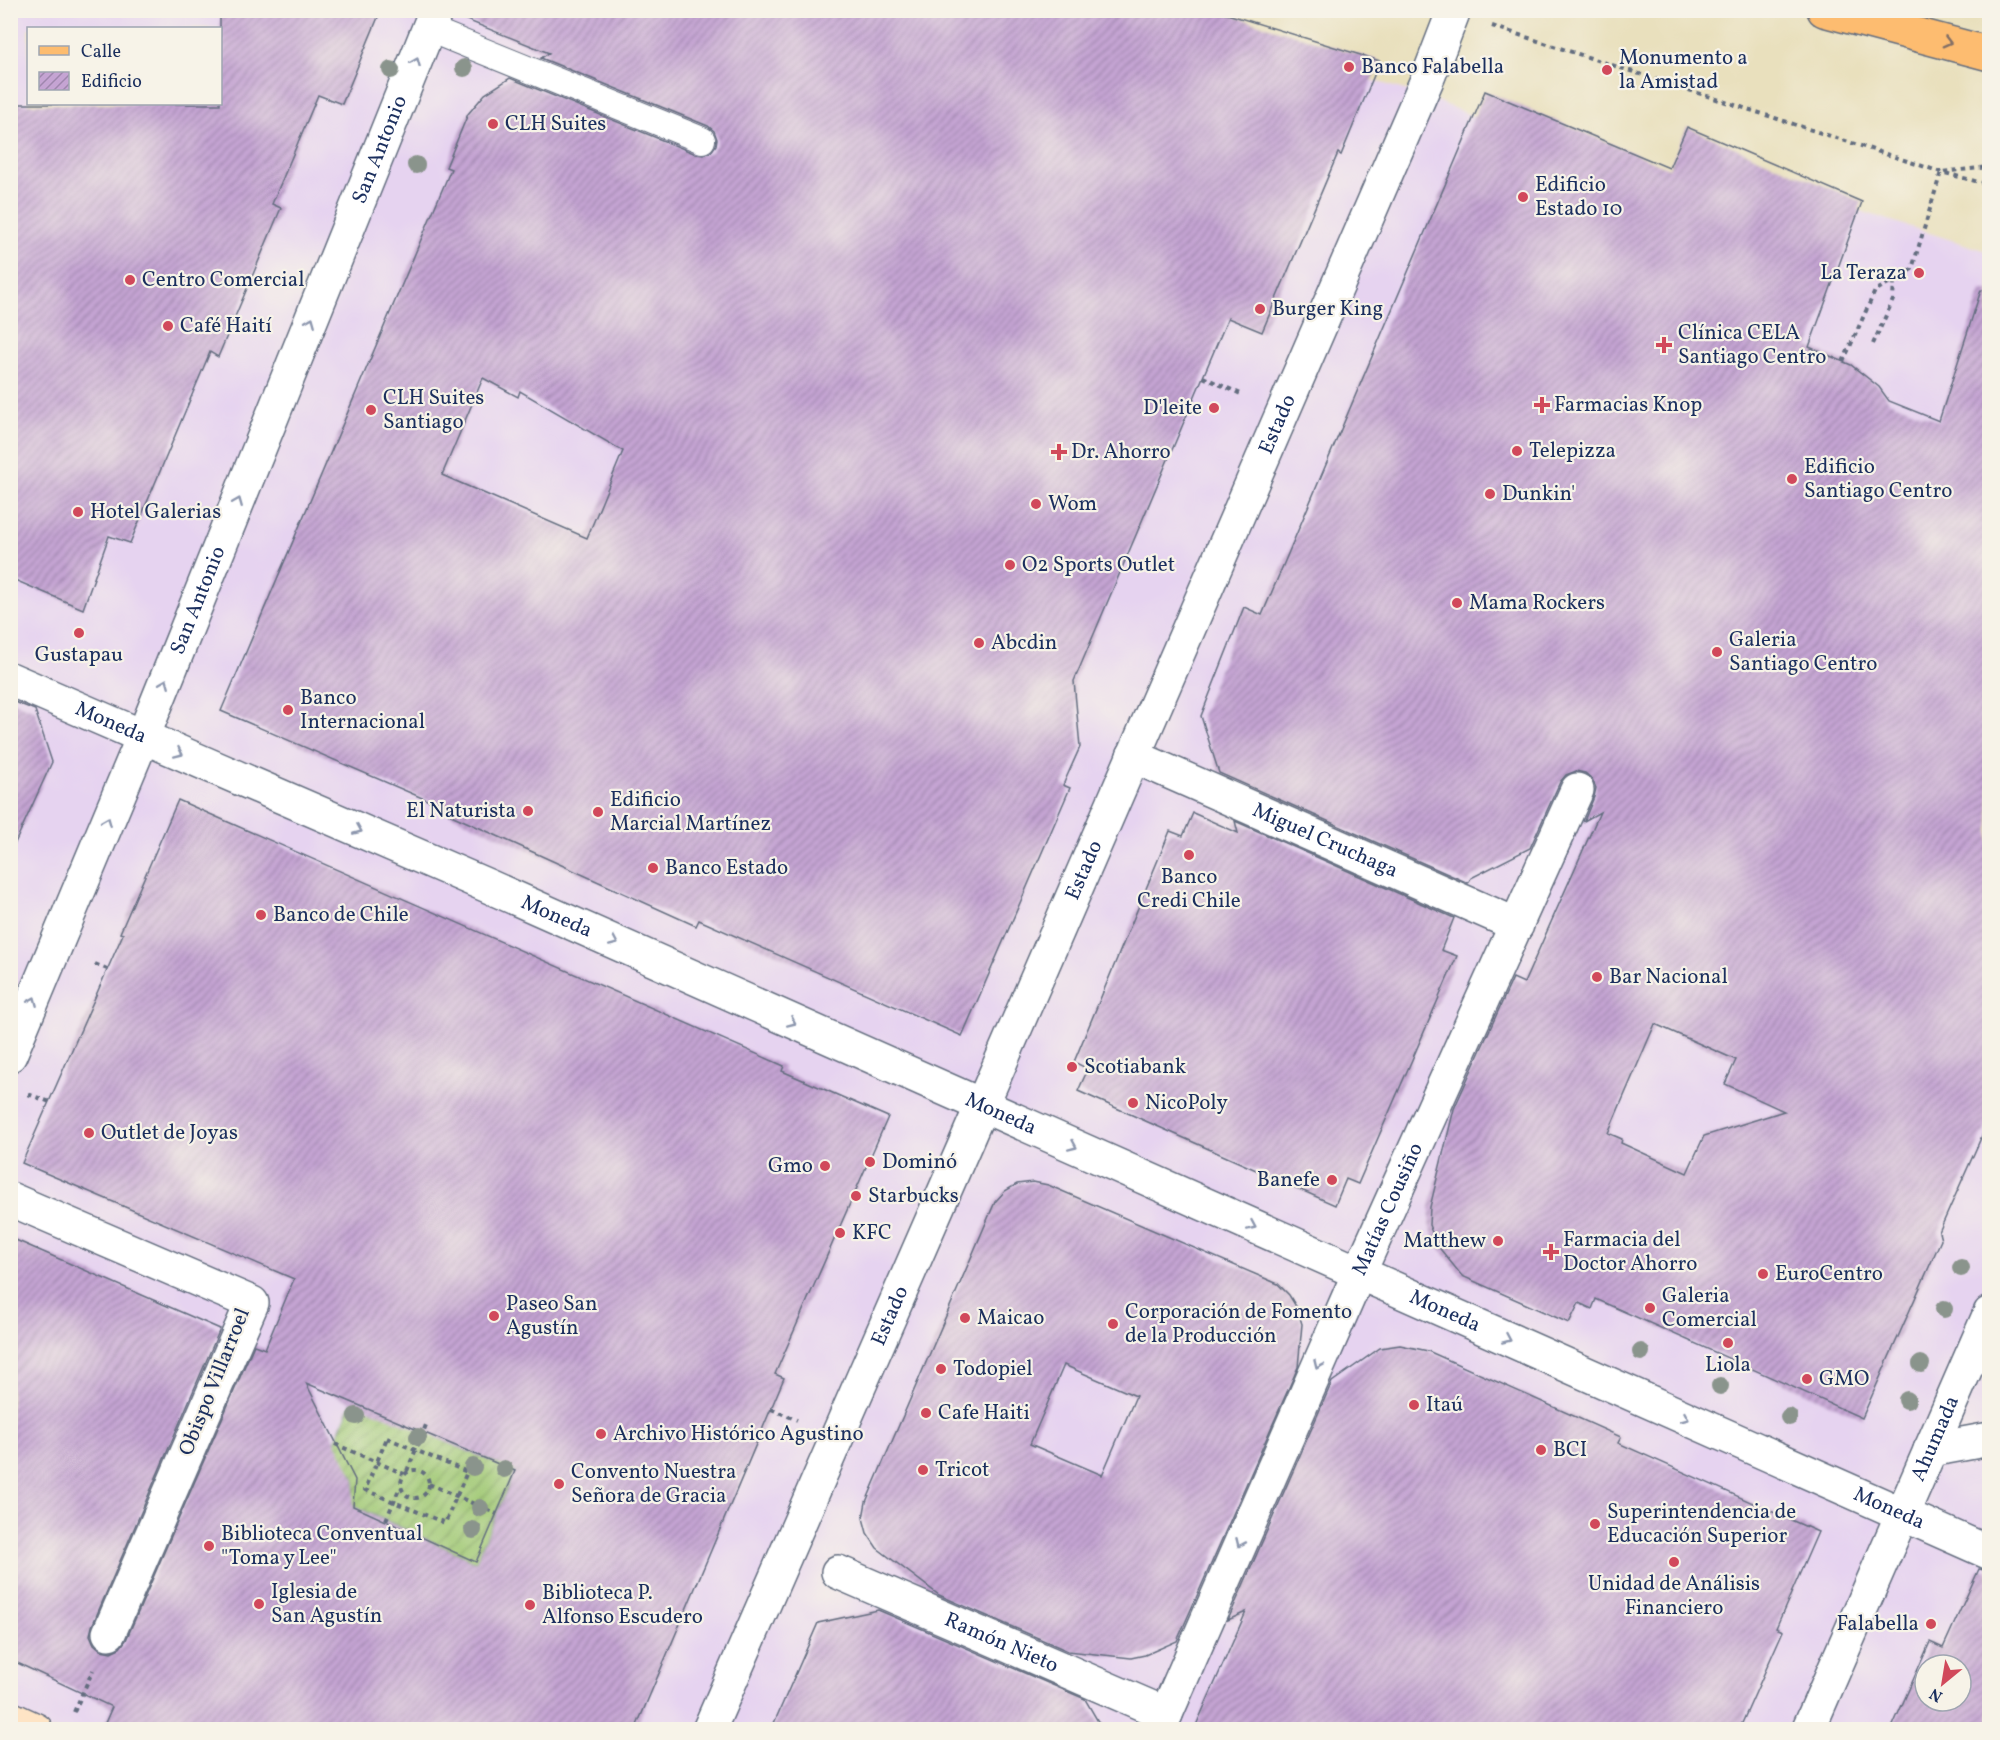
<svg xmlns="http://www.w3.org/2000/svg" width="2000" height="1740" font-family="Vollkorn,serif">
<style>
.built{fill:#e6d3f0;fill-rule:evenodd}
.garden{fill:url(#garden-furrows);stroke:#5e7c69;stroke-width:1.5}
.building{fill:url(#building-hatch);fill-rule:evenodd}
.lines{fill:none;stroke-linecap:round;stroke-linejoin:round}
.service-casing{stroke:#636d7f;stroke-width:28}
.pedestrian-casing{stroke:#636d7f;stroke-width:36}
.minor-casing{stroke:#636d7f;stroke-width:36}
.secondary-casing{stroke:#636d7f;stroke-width:36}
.primary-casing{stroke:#636d7f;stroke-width:36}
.path{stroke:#636d7f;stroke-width:4;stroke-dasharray:4.5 4.5;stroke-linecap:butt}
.service{stroke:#fff;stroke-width:26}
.pedestrian{stroke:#fff;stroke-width:33}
.minor{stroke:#fff;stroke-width:33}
.secondary{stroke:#fee4c5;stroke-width:33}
.primary{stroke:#fdbc6f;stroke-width:33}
.tree{fill:#8a948c}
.oneway{stroke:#816e66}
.oneway2{stroke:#8d97ae}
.poi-dot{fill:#d1495b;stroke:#f7f3e8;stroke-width:2}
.labels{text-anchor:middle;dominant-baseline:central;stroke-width:4.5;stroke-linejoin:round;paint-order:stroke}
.poi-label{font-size:21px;fill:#1b2f5e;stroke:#f7f3e8;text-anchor:start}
.street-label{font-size:21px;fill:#1b2f5e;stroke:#f7f3e8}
</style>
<defs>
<pattern id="garden-furrows" width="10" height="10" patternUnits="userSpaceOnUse" patternTransform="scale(1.5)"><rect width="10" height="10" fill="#a0c974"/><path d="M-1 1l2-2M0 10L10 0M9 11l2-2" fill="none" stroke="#82a462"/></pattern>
<pattern id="building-hatch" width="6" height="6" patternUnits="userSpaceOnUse" patternTransform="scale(1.5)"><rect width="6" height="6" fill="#c5a4d3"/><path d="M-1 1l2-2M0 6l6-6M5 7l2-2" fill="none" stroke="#9f86ae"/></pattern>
</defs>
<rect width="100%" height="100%" fill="#f7f3e8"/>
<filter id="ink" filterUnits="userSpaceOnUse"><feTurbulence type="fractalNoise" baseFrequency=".0167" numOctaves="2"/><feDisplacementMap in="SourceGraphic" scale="12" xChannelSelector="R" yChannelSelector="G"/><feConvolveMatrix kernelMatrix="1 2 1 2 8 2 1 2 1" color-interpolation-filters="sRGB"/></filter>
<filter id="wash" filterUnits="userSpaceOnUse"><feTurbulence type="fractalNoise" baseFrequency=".008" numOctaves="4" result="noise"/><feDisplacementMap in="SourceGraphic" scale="24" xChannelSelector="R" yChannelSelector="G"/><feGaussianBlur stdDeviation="1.35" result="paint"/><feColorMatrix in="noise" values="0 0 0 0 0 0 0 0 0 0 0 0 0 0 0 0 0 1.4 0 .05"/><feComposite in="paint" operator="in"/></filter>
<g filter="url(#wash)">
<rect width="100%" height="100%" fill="#e9e0bd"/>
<path class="built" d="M11,11H1146L1427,97L1669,197L1688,156L1989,252V1729L11,1730ZM28,28H220V104H28ZM1925,1665H1961V1701H1925Z"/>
<path class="garden" d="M355,1395L449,1443L498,1464L500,1458L517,1465L476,1562L339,1499L348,1497L354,1489L355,1480L351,1472L327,1461Z"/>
<g id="blocks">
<g class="building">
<path d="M220,10H381L342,104L318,95L272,204L281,208L218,357L210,352L130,543L109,536L83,609L10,578V104H220Z"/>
<path d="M454,10H1214L1380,61L1341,155L1338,153L1262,332L1228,318L1074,681L1080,747L1063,785L1070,788L962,1036L699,920L696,926L449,814L450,810L221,711L451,169L446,167L468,114L485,94L510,78L696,154L703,155L711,152L716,145L717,139L714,131L708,126L541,58L549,53L454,15ZM483,378L518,397L520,391L623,451L587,538L442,475Z"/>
<path d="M1485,91L1669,168L1687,127L1862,202L1809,347L1851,365L1879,387L1889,401L1939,421L1981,290L1989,291V1120L1939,1232L1941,1240L1862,1418L1596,1299L1592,1309L1579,1303L1569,1323L1462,1276L1437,1245L1429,1225L1430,1207L1454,1109L1513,978L1524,983L1600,812L1584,821L1594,797L1596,788L1592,779L1585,773L1576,771L1566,775L1560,782L1530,848L1471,878L1468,883L1219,773L1201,716L1244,607L1262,615ZM1655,1024L1736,1060L1725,1084L1784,1111L1704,1136L1687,1173L1621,1143L1622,1139L1608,1133Z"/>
<path d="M10,700L35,710L52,762L10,854Z"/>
<path d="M178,800L784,1066L782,1071L888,1117L775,1374L784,1378L635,1730H102L112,1707L11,1660V1238L220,1329L92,1626L90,1635L94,1644L101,1650L111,1652L120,1648L126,1640L254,1345L265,1349L294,1279L22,1163L123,934L120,933ZM306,1383L515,1471L476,1562L353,1506L355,1480Z"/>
<path d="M1193,813L1238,833L1235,821L1454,918L1441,950L1457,956L1358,1184L1346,1179L1335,1205L1078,1091L1088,1069L1074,1062L1170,831L1183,836Z"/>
<path d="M1033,1182L1048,1185L1278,1284L1289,1295L1297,1308L1302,1324L1298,1367L1177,1641L1145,1655L1131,1658L1068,1651L939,1595L877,1548L867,1533L863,1518L866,1502L995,1202L1005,1191L1017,1184ZM1064,1365L1136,1396L1102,1475L1030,1444Z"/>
<path d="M1400,1345L1428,1351L1621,1437L1618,1443L1818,1532L1776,1628L1783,1631L1739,1730H1194L1246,1612L1228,1620L1332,1382L1380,1348Z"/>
<path d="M1979,1569L1989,1571V1730H1891L1930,1642L1943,1648ZM1925,1665H1961V1701H1925Z"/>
<path d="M878,1610L1085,1699L1103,1730H771L818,1623Z"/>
</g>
</g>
</g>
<g filter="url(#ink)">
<use href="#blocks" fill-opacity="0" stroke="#636d7f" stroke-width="1.5"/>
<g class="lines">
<defs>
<path id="service" d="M429,29L702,140"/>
<g id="pedestrian">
<path id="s1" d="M1133,756L1517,925"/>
<path d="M10,1199L252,1303L109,1633"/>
<path id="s2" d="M1359,1273L1577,790"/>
<path d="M1930,1450L1990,1439"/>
<path id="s3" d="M709,1730L966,1142L1429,75L1454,10"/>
<path id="s4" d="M1808,1730L1990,1313"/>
</g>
<g id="minor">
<path id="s5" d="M10,679L488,886L1990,1553"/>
<path id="s6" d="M10,1055L143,737L436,10"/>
<path id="s7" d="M838,1572L1166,1714"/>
<path d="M1159,1730L1359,1273"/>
</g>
<path id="secondary" d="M10,1718L36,1730"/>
<path id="primary" d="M1824,10L1990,54"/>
</defs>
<use href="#service" class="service-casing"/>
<use href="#pedestrian" class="pedestrian-casing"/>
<use href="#minor" class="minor-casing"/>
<use href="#secondary" class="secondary-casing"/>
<use href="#primary" class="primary-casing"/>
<g class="path">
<path d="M1492,26L1941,172L1990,185"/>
<path d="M1873,344L1893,300L1894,280"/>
<path d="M1843,362L1875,291L1912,269L1941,172L1990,167"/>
<path d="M1203,377L1243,395"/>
<path d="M95,964L107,969"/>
<path d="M28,1094L50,1102"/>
<path d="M771,1409L797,1420"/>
<path d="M387,1438L467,1472L445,1523L365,1490Z"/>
<path d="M335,1444L404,1474"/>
<circle cx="415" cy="1484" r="14"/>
<path d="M407,1471L426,1425"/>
<path d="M429,1484L497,1514"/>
<path d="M386,1520L400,1487"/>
<path d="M74,1712L93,1670"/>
</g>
<use href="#service" class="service"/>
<use href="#pedestrian" class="pedestrian"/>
<use href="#minor" class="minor"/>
<use href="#secondary" class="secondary"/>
<use href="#primary" class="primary"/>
</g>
<g class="tree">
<circle cx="464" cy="68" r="9"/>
<circle cx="391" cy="70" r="9"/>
<circle cx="416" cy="165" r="9"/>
<circle cx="1961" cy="1268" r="9"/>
<circle cx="1944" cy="1309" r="9"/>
<circle cx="1641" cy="1352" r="9"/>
<circle cx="1921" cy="1364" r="9"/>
<circle cx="1720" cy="1386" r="9"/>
<circle cx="1907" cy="1400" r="9"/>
<circle cx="356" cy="1416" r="9"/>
<circle cx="1789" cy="1417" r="9"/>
<circle cx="418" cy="1437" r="9"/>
<circle cx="473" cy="1467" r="9"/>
<circle cx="504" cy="1469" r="9"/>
<circle cx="480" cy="1508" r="9"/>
<circle cx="473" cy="1530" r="9"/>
</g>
<defs><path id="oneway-chevron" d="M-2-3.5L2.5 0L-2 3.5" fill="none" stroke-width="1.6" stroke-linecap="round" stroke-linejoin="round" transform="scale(1.5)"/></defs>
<use class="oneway" href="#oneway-chevron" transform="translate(1947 42) rotate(15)"/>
<g class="oneway2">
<use href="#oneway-chevron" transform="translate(416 62) rotate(-68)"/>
<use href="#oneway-chevron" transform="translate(311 321) rotate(-68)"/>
<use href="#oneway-chevron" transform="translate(238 502) rotate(-68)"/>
<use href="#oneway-chevron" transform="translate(165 683) rotate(-68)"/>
<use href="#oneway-chevron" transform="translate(179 753) rotate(24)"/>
<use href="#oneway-chevron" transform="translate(107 821) rotate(-68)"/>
<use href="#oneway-chevron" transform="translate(358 830) rotate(23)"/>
<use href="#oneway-chevron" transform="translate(614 942) rotate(24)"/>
<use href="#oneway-chevron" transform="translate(33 1001) rotate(-67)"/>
<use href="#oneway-chevron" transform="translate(792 1022) rotate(24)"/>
<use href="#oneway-chevron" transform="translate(1073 1146) rotate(24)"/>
<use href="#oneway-chevron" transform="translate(1252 1226) rotate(24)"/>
<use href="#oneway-chevron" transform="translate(1507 1339) rotate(24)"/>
<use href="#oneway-chevron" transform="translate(1318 1365) rotate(114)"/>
<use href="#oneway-chevron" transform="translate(1685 1418) rotate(24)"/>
<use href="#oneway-chevron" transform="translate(1240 1543) rotate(114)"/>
</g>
</g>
<g class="poi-dot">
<circle cx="1349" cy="67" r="6"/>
<circle cx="1607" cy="70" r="6"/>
<circle cx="493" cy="124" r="6"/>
<circle cx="1523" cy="197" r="6"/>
<circle cx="1919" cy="273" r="6"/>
<circle cx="130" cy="280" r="6"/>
<circle cx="1260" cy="309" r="6"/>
<circle cx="168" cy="326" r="6"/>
<path d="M1661 336h6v6h6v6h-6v6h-6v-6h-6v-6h6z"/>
<path d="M1539 396h6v6h6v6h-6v6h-6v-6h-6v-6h6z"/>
<circle cx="1214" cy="408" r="6"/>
<circle cx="371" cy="410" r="6"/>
<circle cx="1517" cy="451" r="6"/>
<path d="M1056 443h6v6h6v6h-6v6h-6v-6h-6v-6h6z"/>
<circle cx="1792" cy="479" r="6"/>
<circle cx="1490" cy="494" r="6"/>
<circle cx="1036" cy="504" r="6"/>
<circle cx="78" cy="512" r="6"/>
<circle cx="1010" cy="565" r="6"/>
<circle cx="1457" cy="603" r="6"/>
<circle cx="79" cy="633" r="6"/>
<circle cx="979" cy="643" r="6"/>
<circle cx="1717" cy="652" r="6"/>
<circle cx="288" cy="710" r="6"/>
<circle cx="528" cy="811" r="6"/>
<circle cx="598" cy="812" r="6"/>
<circle cx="1189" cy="855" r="6"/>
<circle cx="653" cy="868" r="6"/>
<circle cx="261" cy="915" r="6"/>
<circle cx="1597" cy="977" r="6"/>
<circle cx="1072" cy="1067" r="6"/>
<circle cx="1133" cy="1103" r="6"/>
<circle cx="89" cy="1133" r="6"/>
<circle cx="870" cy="1162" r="6"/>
<circle cx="825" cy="1166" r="6"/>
<circle cx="1332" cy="1180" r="6"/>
<circle cx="856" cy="1196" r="6"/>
<circle cx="840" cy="1233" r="6"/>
<circle cx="1498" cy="1241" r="6"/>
<path d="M1548 1243h6v6h6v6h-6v6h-6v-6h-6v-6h6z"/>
<circle cx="1763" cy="1274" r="6"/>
<circle cx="1650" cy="1308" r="6"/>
<circle cx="494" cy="1316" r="6"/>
<circle cx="965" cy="1318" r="6"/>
<circle cx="1113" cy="1324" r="6"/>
<circle cx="1728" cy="1343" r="6"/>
<circle cx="941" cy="1369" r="6"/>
<circle cx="1807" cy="1379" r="6"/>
<circle cx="1414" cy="1405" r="6"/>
<circle cx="926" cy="1413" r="6"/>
<circle cx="601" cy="1434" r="6"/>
<circle cx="1541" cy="1450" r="6"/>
<circle cx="923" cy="1470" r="6"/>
<circle cx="559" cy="1484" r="6"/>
<circle cx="1595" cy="1524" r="6"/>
<circle cx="209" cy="1546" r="6"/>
<circle cx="1674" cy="1562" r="6"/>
<circle cx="259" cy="1604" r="6"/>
<circle cx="530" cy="1605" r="6"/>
<circle cx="1931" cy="1624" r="6"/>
</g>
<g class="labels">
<g class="poi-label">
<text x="1619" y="58">Monumento a<tspan x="1619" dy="24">la Amistad</tspan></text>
<text x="1361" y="67">Banco Falabella</text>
<text x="505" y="124">CLH Suites</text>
<text x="1535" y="185">Edificio<tspan x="1535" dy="24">Estado 10</tspan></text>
<text x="1907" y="273" text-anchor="end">La Teraza</text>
<text x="142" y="280">Centro Comercial</text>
<text x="1272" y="309">Burger King</text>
<text x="180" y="326">Café Haití</text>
<text x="1678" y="333">Clínica CELA<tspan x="1678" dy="24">Santiago Centro</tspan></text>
<text x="383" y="398">CLH Suites<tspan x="383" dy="24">Santiago</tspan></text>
<text x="1554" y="405">Farmacias Knop</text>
<text x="1202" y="408" text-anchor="end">D'leite</text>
<text x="1529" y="451">Telepizza</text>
<text x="1071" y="452">Dr. Ahorro</text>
<text x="1804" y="467">Edificio<tspan x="1804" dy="24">Santiago Centro</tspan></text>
<text x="1502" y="494">Dunkin'</text>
<text x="1048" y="504">Wom</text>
<text x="90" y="512">Hotel Galerias</text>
<text x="1022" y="565">O2 Sports Outlet</text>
<text x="1469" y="603">Mama Rockers</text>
<text x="1729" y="640">Galeria<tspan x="1729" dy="24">Santiago Centro</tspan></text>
<text x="991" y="643">Abcdin</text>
<text x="79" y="655" text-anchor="middle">Gustapau</text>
<text x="300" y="698">Banco<tspan x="300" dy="24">Internacional</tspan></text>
<text x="610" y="800">Edificio<tspan x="610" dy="24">Marcial Martínez</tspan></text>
<text x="516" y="811" text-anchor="end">El Naturista</text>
<text x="665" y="868">Banco Estado</text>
<text x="1189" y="877" text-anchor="middle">Banco<tspan x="1189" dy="24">Credi Chile</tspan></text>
<text x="273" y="915">Banco de Chile</text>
<text x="1609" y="977">Bar Nacional</text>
<text x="1084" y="1067">Scotiabank</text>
<text x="1145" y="1103">NicoPoly</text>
<text x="101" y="1133">Outlet de Joyas</text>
<text x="882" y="1162">Dominó</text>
<text x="813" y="1166" text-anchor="end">Gmo</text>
<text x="1320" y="1180" text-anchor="end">Banefe</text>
<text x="868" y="1196">Starbucks</text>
<text x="852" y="1233">KFC</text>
<text x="1563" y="1240">Farmacia del<tspan x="1563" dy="24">Doctor Ahorro</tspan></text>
<text x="1486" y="1241" text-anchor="end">Matthew</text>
<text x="1775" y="1274">EuroCentro</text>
<text x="1662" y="1296">Galeria<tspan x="1662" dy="24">Comercial</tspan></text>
<text x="506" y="1304">Paseo San<tspan x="506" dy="24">Agustín</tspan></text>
<text x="1125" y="1312">Corporación de Fomento<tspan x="1125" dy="24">de la Producción</tspan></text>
<text x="977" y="1318">Maicao</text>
<text x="1728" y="1365" text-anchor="middle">Liola</text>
<text x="953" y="1369">Todopiel</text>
<text x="1819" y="1379">GMO</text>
<text x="1426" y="1405">Itaú</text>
<text x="938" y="1413">Cafe Haiti</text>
<text x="613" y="1434">Archivo Histórico Agustino</text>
<text x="1553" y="1450">BCI</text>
<text x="935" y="1470">Tricot</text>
<text x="571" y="1472">Convento Nuestra<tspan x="571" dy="24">Señora de Gracia</tspan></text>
<text x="1607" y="1512">Superintendencia de<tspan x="1607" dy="24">Educación Superior</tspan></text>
<text x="221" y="1534">Biblioteca Conventual<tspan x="221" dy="24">"Toma y Lee"</tspan></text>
<text x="1674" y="1584" text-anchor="middle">Unidad de Análisis<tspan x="1674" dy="24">Financiero</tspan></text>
<text x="271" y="1592">Iglesia de<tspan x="271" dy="24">San Agustín</tspan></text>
<text x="542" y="1593">Biblioteca P.<tspan x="542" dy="24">Alfonso Escudero</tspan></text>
<text x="1919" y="1624" text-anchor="end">Falabella</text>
</g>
<g class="street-label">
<text stroke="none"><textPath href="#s6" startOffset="978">San Antonio</textPath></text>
<text stroke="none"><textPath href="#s3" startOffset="1424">Estado</textPath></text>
<text stroke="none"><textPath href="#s6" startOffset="492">San Antonio</textPath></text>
<text stroke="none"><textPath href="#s5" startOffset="110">Moneda</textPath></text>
<text stroke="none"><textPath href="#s1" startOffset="210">Miguel Cruchaga</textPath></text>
<text stroke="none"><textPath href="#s3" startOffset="938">Estado</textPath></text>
<text stroke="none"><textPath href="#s5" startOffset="596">Moneda</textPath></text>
<text stroke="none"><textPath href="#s5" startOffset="1082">Moneda</textPath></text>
<text stroke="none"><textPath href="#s2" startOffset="70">Matías Cousiño</textPath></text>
<text stroke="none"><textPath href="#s5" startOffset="1568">Moneda</textPath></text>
<text stroke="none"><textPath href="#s3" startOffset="452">Estado</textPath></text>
<text transform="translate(215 1382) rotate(-68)">Obispo Villarroel</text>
<text stroke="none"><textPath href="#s4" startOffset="318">Ahumada</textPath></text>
<text stroke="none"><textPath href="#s5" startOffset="2054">Moneda</textPath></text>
<text stroke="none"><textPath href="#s7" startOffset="178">Ramón Nieto</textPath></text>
</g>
</g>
<rect width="2000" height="1740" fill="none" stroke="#f7f3e8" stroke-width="36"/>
<rect x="27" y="27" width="195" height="78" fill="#f7f3e8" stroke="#9fa5b1" stroke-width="1.5"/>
<rect x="39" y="46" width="30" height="9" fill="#fdbc6f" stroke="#9fa5b1" stroke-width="1.5"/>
<text x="81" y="57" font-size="18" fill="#1b2f5e">Calle</text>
<rect x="39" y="72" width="30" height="18" fill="url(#building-hatch)" stroke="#9fa5b1" stroke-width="1.5"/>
<text x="81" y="87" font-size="18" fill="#1b2f5e">Edificio</text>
<g transform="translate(1943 1683) rotate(210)"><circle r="28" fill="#f7f3e8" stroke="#9fa5b1" stroke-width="1.5"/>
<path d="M0-4.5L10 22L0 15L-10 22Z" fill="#d1495b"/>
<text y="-9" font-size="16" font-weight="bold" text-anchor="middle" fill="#1b2f5e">N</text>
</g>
</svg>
